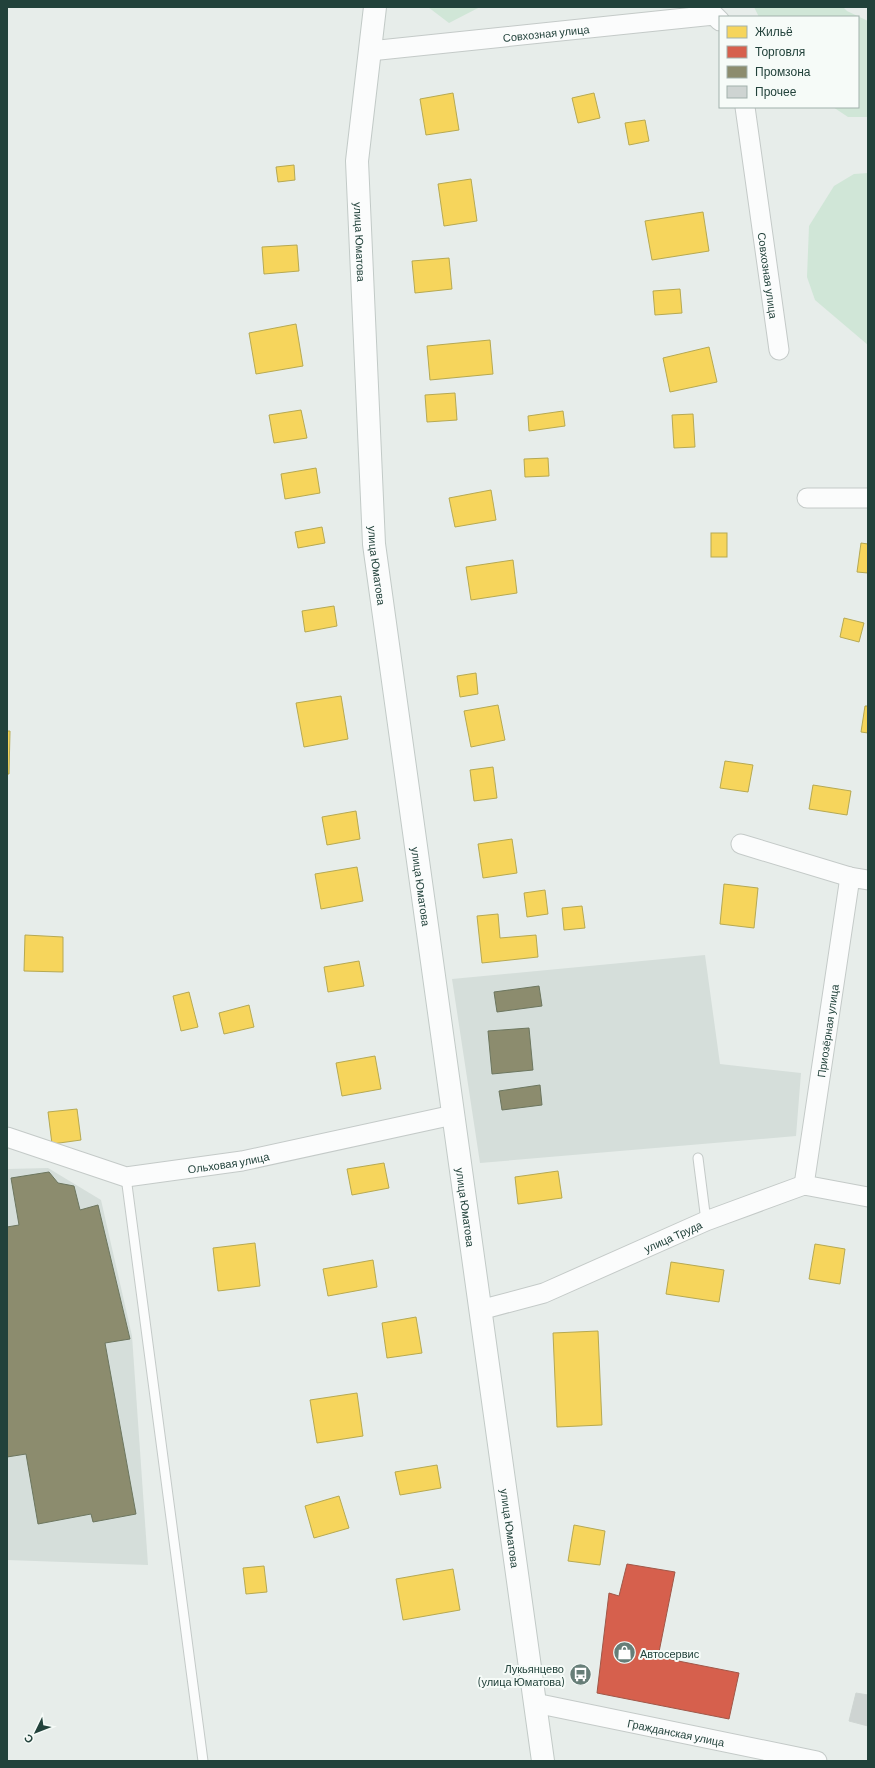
<svg xmlns="http://www.w3.org/2000/svg" width="875" height="1768" font-family="Barlow,sans-serif">
<style>
.built{fill:#d5deda}
.green{fill:#d0e6d7}
.homes{fill:#f6d55c;stroke:#b6a952}
.shops{fill:#d6604d;stroke:#a05748}
.industry{fill:#8c8c6e;stroke:#6c765f}
.building{fill:#ced4d2;stroke:#cfd6d3}
.lines{fill:none;stroke-linecap:round;stroke-linejoin:round}
.service-casing{stroke:#c4cac8;stroke-width:11}
.minor-casing{stroke:#c4cac8;stroke-width:21}
.secondary-casing{stroke:#c2cac7;stroke-width:24}
.service{stroke:#fbfcfc;stroke-width:9}
.minor{stroke:#fbfcfc;stroke-width:19}
.secondary{stroke:#fbfcfc;stroke-width:22}
.labels{text-anchor:middle;dominant-baseline:central;stroke-width:4;stroke-linejoin:round;paint-order:stroke}
.street-label{font-size:11px;fill:#22423b;stroke:#f6fbf8}
.poi-label{font-size:11px;fill:#22423b;stroke:#f6fbf8;text-anchor:start}
</style>
<rect width="100%" height="100%" fill="#e7edea"/>
<g class="built">
<path d="M705,955L720,1064L801,1073L796,1136L480,1163L452,979Z"/>
<path d="M48,1168L101,1200L132,1336L148,1565L7,1560V1169Z"/>
</g>
<g class="green">
<path d="M428,7H480L449,23Z"/>
<path d="M754,7H843L847,11L868,21V117H848L833,107H858V17H759Z"/>
<path d="M868,173V345L815,300L807,277L809,226L834,186L854,174Z"/>
</g>
<g class="homes">
<path d="M453,93L459,130L426,135L420,99Z"/>
<path d="M594,93L600,118L578,123L572,98Z"/>
<path d="M645,120L649,141L629,145L625,123Z"/>
<path d="M294,165L295,180L278,182L276,167Z"/>
<path d="M471,179L477,221L444,226L438,184Z"/>
<path d="M703,212L709,251L652,260L645,221Z"/>
<path d="M297,245L299,271L264,274L262,247Z"/>
<path d="M449,258L452,289L415,293L412,261Z"/>
<path d="M680,289L682,313L655,315L653,291Z"/>
<path d="M296,324L303,366L256,374L249,333Z"/>
<path d="M490,340L493,374L430,380L427,346Z"/>
<path d="M709,347L717,382L670,392L663,358Z"/>
<path d="M455,393L457,420L427,422L425,395Z"/>
<path d="M301,410L307,438L274,443L269,415Z"/>
<path d="M563,411L565,426L529,431L528,416Z"/>
<path d="M693,414L695,447L674,448L672,415Z"/>
<path d="M548,458L549,476L525,477L524,459Z"/>
<path d="M316,468L320,493L285,499L281,474Z"/>
<path d="M491,490L496,520L455,527L449,498Z"/>
<path d="M322,527L325,543L298,548L295,532Z"/>
<rect x="711" y="533" width="16" height="24"/>
<path d="M861,543L868,544V573L857,572Z"/>
<path d="M513,560L517,593L471,600L466,567Z"/>
<path d="M334,606L337,626L305,632L302,611Z"/>
<path d="M844,618L864,623L859,642L840,637Z"/>
<path d="M476,673L478,694L460,697L457,676Z"/>
<path d="M341,696L348,739L304,747L296,703Z"/>
<path d="M498,705L505,740L471,747L464,711Z"/>
<path d="M865,706H868V733L861,732Z"/>
<path d="M7,731H10L9,774H7Z"/>
<path d="M725,761L753,765L748,792L720,788Z"/>
<path d="M493,767L497,798L474,801L470,770Z"/>
<path d="M813,785L851,791L847,815L809,809Z"/>
<path d="M356,811L360,839L327,845L322,817Z"/>
<path d="M512,839L517,873L483,878L478,844Z"/>
<path d="M357,867L363,901L321,909L315,874Z"/>
<path d="M724,884L758,888L754,928L720,924Z"/>
<path d="M545,890L548,914L527,917L524,893Z"/>
<path d="M582,906L585,928L564,930L562,908Z"/>
<path d="M498,914L500,938L536,935L538,957L482,963L477,916Z"/>
<path d="M25,935L63,937V972L24,971Z"/>
<path d="M359,961L364,986L328,992L324,967Z"/>
<path d="M189,992L198,1027L181,1031L173,996Z"/>
<path d="M249,1005L254,1027L224,1034L219,1013Z"/>
<path d="M375,1056L381,1089L342,1096L336,1063Z"/>
<path d="M77,1109L81,1140L52,1144L48,1112Z"/>
<path d="M384,1163L389,1188L352,1195L347,1169Z"/>
<path d="M558,1171L562,1198L518,1204L515,1177Z"/>
<path d="M255,1243L260,1286L218,1291L213,1248Z"/>
<path d="M815,1244L845,1249L840,1284L809,1279Z"/>
<path d="M373,1260L377,1287L328,1296L323,1269Z"/>
<path d="M671,1262L724,1270L719,1302L666,1294Z"/>
<path d="M416,1317L422,1353L387,1358L382,1323Z"/>
<path d="M598,1331L602,1425L557,1427L553,1333Z"/>
<path d="M357,1393L363,1436L317,1443L310,1400Z"/>
<path d="M437,1465L441,1488L400,1495L395,1472Z"/>
<path d="M339,1496L349,1528L314,1538L305,1506Z"/>
<path d="M574,1525L605,1531L600,1565L568,1561Z"/>
<path d="M264,1566L267,1592L246,1594L243,1568Z"/>
<path d="M453,1569L460,1610L403,1620L396,1579Z"/>
</g>
<path class="shops" d="M627,1564L675,1572L658,1657L739,1673L729,1719L597,1693L609,1593L619,1596Z"/>
<g class="industry">
<path d="M539,986L542,1006L497,1012L494,992Z"/>
<path d="M529,1028L533,1070L492,1074L488,1031Z"/>
<path d="M540,1085L542,1105L502,1110L499,1091Z"/>
<path d="M49,1172L58,1183L74,1186L80,1210L98,1205L130,1339L105,1343L136,1514L93,1522L91,1514L38,1524L26,1454L7,1457V1227L19,1225L11,1178Z"/>
</g>
<path class="building" d="M856,1693L868,1695V1726L849,1721Z"/>
<g class="lines">
<defs>
<g id="service">
<path d="M698,1158L706,1221"/>
<path d="M126,1177L203,1761"/>
</g>
<g id="minor">
<path id="s1" d="M370,51L714,15L720,21"/>
<path id="s2" d="M745,107L779,350"/>
<path d="M807,498H868"/>
<path d="M741,844L850,877"/>
<path id="s3" d="M7,1137L126,1177L242,1161L453,1115"/>
<path id="s4" d="M804,1185L850,877L868,880"/>
<path id="s5" d="M480,1310L544,1293L706,1221L804,1185L868,1197"/>
<path id="s6" d="M535,1703L817,1761"/>
</g>
<g id="secondary">
<path id="s7" d="M375,7L357,161L374,544L543,1761"/>
</g>
</defs>
<use href="#service" class="service-casing"/>
<use href="#minor" class="minor-casing"/>
<use href="#secondary" class="secondary-casing"/>
<use href="#service" class="service"/>
<use href="#minor" class="minor"/>
<use href="#secondary" class="secondary"/>
</g>
<defs>
<symbol id="shop-disc" viewBox="-11 -11 22 22"><circle r="9.5" fill="#677e78" stroke="#f6fbf8"/><path d="M-5-2.5h2.3a2.7 3.5 0 0 1 5.4 0H5L5.5 6h-11ZM-1.5-2.5h3a1.5 2.3 0 0 0-3 0Z" fill="#fff"/></symbol>
<symbol id="bus-disc" viewBox="-11 -11 22 22"><circle r="9.5" fill="#677e78" stroke="#f6fbf8"/><path d="M-5-6H5V4H4V6H2V4H-2V6H-4V4H-5ZM-3.5-4V0h7V-4ZM-3.5 1.2v1.5H-2V1.2ZM2 1.2v1.5H3.5V1.2Z" fill="#fff"/></symbol>
</defs>
<g fill-rule="evenodd">
<use href="#shop-disc" x="612" y="1640" width="25" height="25"/>
<use href="#bus-disc" x="568" y="1662" width="25" height="25"/>
</g>
<g class="labels">
<g class="street-label">
<text stroke="none"><textPath href="#s1" startOffset="177">Совхозная улица</textPath></text>
<text stroke="none"><textPath href="#s7" startOffset="236">улица Юматова</textPath></text>
<text stroke="none"><textPath href="#s2" startOffset="170">Совхозная улица</textPath></text>
<text stroke="none"><textPath href="#s7" startOffset="560">улица Юматова</textPath></text>
<text stroke="none"><textPath href="#s7" startOffset="884">улица Юматова</textPath></text>
<text stroke="none"><textPath href="#s4" startOffset="156">Приозёрная улица</textPath></text>
<text stroke="none"><textPath href="#s3" startOffset="229">Ольховая улица</textPath></text>
<text stroke="none"><textPath href="#s7" startOffset="1208">улица Юматова</textPath></text>
<text stroke="none"><textPath href="#s5" startOffset="207">улица Труда</textPath></text>
<text stroke="none"><textPath href="#s7" startOffset="1532">улица Юматова</textPath></text>
<text stroke="none"><textPath href="#s6" startOffset="144">Гражданская улица</textPath></text>
</g>
<g class="poi-label">
<text x="640" y="1653">Автосервис</text>
<text x="564" y="1668" text-anchor="end">Лукьянцево<tspan x="564" dy="13">(улица Юматова)</tspan></text>
</g>
</g>
<rect width="875" height="1768" fill="none" stroke="#22423b" stroke-width="16"/>
<rect x="719" y="16" width="140" height="92" fill="#f6fbf8" stroke="#a1b1ac"/>
<rect x="727" y="26" width="20" height="12" fill="#f6d55c" stroke="#a1b1ac"/>
<text x="755" y="36" font-size="12" fill="#22423b">Жильё</text>
<rect x="727" y="46" width="20" height="12" fill="#d6604d" stroke="#a1b1ac"/>
<text x="755" y="56" font-size="12" fill="#22423b">Торговля</text>
<rect x="727" y="66" width="20" height="12" fill="#8c8c6e" stroke="#a1b1ac"/>
<text x="755" y="76" font-size="12" fill="#22423b">Промзона</text>
<rect x="727" y="86" width="20" height="12" fill="#ced4d2" stroke="#a1b1ac"/>
<text x="755" y="96" font-size="12" fill="#22423b">Прочее</text>
<g transform="translate(36 1732) rotate(227)" stroke="#f6fbf8" stroke-width="3" paint-order="stroke">
<path d="M0-3L7 15L0 10L-7 15Z" fill="#22423b"/>
<text y="-6" font-size="11" font-weight="bold" text-anchor="middle" fill="#22423b">С</text>
</g>
</svg>
